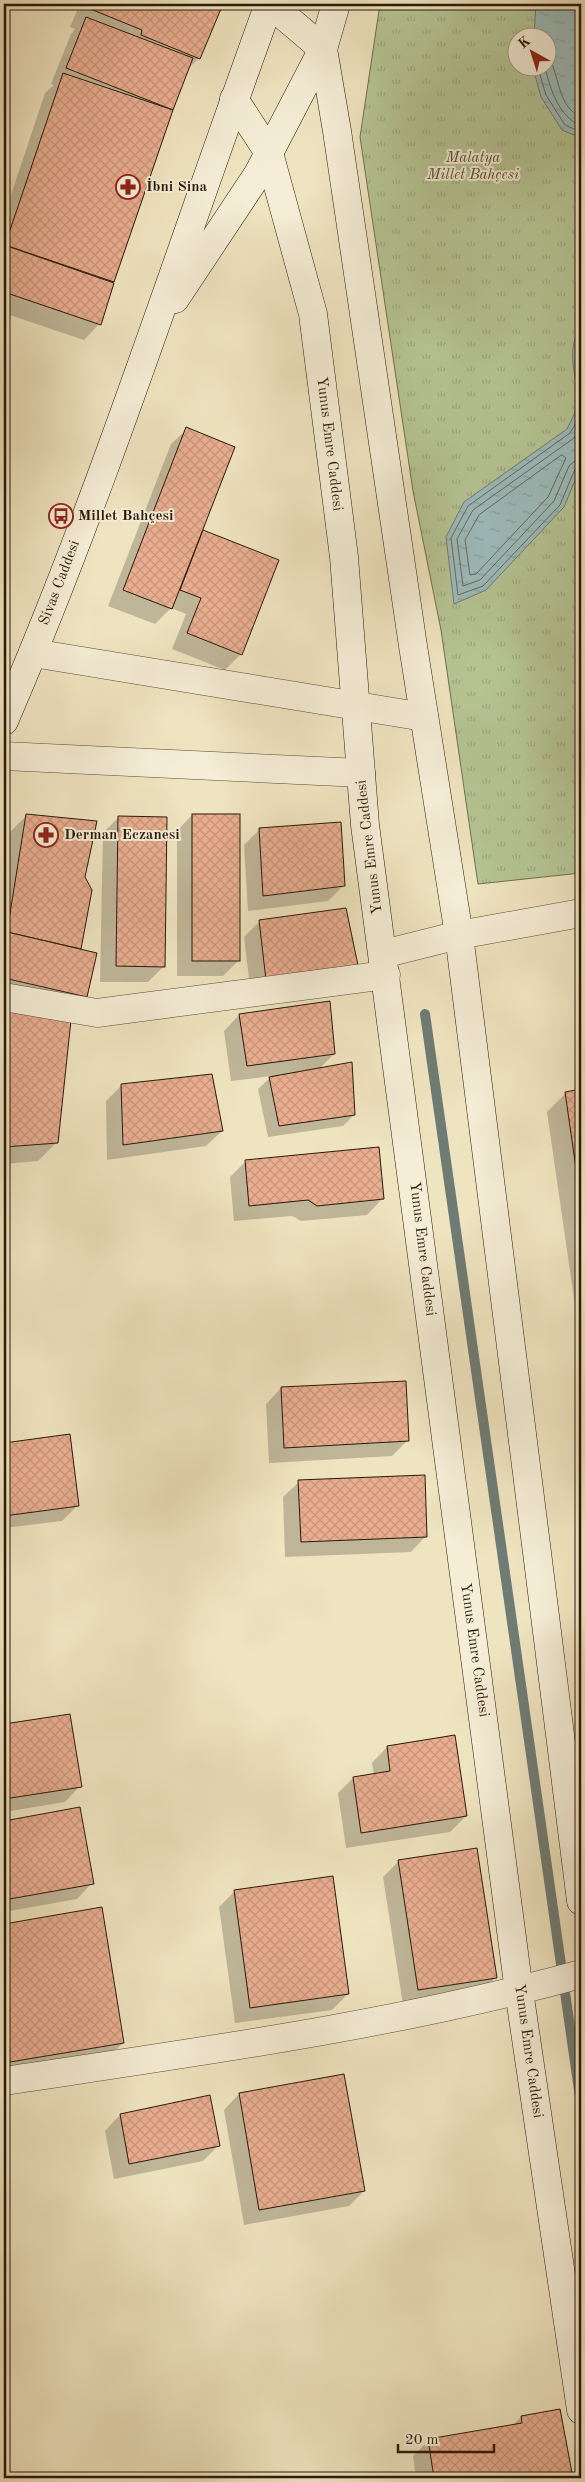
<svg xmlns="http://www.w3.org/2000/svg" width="585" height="2482" font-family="'Old Standard TT',serif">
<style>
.park{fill:url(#park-tufts);stroke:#706f4e;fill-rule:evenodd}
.water{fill:url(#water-ripples);stroke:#6f7b74}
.shadow{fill:#0003}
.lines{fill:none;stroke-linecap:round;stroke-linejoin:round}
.shore{stroke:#636a62;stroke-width:1}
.stream{stroke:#6f7b74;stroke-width:10}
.building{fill:url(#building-cross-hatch);stroke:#291908}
.street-casing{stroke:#5a4c36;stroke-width:29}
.secondary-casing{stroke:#291908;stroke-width:29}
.street{stroke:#f5edd6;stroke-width:28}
.secondary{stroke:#f5edd6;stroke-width:28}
.labels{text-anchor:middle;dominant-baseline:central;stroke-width:4;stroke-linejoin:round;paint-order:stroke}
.park-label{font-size:15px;font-style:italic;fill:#534d32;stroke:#f5edd6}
.poi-label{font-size:15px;font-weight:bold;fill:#291908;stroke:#f5edd6;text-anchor:start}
.street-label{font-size:15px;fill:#291908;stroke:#f5edd6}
</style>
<defs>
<pattern id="park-tufts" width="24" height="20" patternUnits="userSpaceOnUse" patternTransform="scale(1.25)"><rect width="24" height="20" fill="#b6c595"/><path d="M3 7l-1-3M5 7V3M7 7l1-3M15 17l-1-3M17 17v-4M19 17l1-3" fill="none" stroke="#9ca97f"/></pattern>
<pattern id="water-ripples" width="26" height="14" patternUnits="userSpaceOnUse" patternTransform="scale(1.25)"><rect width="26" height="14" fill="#9dbcbc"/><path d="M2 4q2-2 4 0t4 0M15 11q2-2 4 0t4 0" fill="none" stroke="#87a1a0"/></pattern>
<pattern id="building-cross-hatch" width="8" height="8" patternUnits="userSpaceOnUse" patternTransform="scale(1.25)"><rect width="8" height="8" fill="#e9ae90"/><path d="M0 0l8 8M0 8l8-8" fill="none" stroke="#c8957b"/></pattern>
</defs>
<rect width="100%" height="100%" fill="#efe4c0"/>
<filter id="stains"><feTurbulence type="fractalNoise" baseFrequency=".004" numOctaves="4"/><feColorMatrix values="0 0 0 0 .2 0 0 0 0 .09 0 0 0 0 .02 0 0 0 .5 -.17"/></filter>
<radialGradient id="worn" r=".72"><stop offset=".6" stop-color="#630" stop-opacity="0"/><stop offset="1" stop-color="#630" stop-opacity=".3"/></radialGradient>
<path class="park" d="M380,4H581V873L478,884L441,630L413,491L360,137ZM518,38H548V68H518Z"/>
<g class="water">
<path d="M536,4H581V138L562,130L541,97L533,68H548V38L534,37Z"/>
<path d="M581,327V466L564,507L486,590L454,604L446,537L464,502L567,429C572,419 577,411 577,399C577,374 565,349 581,327Z"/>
</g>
<g class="shadow">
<path d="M80,4H221L199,58L187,70L170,111L99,324L84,340L4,313V216L45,93L54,85L51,84L71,34L75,29L70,27Z"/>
<path d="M187,429L201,531L277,560L241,654L225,670L172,649L186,614L171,608L155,624L108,606L171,444Z"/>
<path d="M27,815L84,877L91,890L80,950L95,954L85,997L74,1008L4,992V876L11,831Z"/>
<path d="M192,815L239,960L223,976H177V831Z"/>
<path d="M119,817L164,966L148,982H100L103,833Z"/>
<path d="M260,829L344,885L328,901L248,911L244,845Z"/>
<path d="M259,922L358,970L251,995L244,937Z"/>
<path d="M329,1003L334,1054L318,1070L354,1115L343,1126L268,1137L258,1089L272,1076L231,1081L224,1031L239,1015Z"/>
<path d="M4,1011L70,1021L57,1142L38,1161L4,1164Z"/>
<path d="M121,1086L222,1131L206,1146L107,1160L106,1101Z"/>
<path d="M581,1091V1347L547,1112L566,1093Z"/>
<path d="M246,1161L382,1199L367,1215L301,1221L292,1216L234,1221L230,1177Z"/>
<path d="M281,1388L407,1441L392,1456L269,1463L266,1404Z"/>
<path d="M69,1435L78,1505L62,1521L4,1528V1444Z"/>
<path d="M299,1482L426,1536L411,1552L285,1557L283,1497Z"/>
<path d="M69,1715L80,1786L65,1802L4,1812V1726Z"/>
<path d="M387,1747L466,1816L450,1832L346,1848L338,1793L353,1778L374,1775L372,1763Z"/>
<path d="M79,1809L92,1883L77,1899L4,1912V1823Z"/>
<path d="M399,1861L496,1977L480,1993L403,2005L383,1877Z"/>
<path d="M234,1892L348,1994L332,2010L235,2023L219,1907Z"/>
<path d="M101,1909L123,2043L104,2061L4,2078V1925Z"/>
<path d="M239,2094L364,2191L349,2206L244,2225L224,2110Z"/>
<path d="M120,2115L219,2145L203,2161L114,2179L105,2131Z"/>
<path d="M559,2410L571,2478H416L413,2456L428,2441L513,2425L521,2417Z"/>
</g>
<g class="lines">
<g class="shore">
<path d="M548,56C560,75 557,107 581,117"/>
<path d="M538,68L546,95L565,125L581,132"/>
<path d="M545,68C551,90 558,116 581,126"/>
<path d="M581,335L577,356L581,391"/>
<path d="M581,407L579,418L570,433L468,506L451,538L458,595L483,586L560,505L575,469L581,466"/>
<path d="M581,426L574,438L473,510L457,539L463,586L480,580L554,501L569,466L575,461L581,460"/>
<path d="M562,455L566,458L548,497L476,574L470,575L465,540L479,515Z"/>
</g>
<path class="stream" d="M425,1014L581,2104"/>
</g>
<g class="building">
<path d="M90,4H223L200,59L141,35L142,30L88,8Z"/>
<path d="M86,17L193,58L173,110L66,68Z"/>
<path d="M63,73L173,110L114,282L5,245Z"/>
<path d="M7,246L114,283L101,325L4,292V255Z"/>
<path d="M186,427L235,447L172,609L123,590Z"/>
<path d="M203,530L279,560L242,655L187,633L201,598L180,590Z"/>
<path d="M26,814L97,821L85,877L92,890L81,949L7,932Z"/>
<rect x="192" y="814" width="48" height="147"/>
<path d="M118,816L167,817L165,967L116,966Z"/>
<path d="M341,822L345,886L263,896L259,828Z"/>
<path d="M346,908L359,970L266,980L259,920Z"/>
<path d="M7,932L97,953L87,997L4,978V945Z"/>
<path d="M330,1001L335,1054L247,1066L239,1014Z"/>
<path d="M4,1009L71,1020L58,1143L4,1147Z"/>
<path d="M352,1062L355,1115L279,1126L269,1077Z"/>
<path d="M212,1074L223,1131L123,1145L121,1084Z"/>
<path d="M581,1089V1203L565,1092Z"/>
<path d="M379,1147L384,1199L317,1206L308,1200L249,1206L245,1160Z"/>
<path d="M406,1381L409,1441L284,1448L281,1387Z"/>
<path d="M70,1434L79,1506L4,1516V1443Z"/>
<path d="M425,1475L427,1537L301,1542L298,1480Z"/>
<path d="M70,1714L82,1787L4,1799V1724Z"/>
<path d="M455,1735L467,1816L361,1833L353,1777L390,1771L387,1746Z"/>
<path d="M80,1807L94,1884L4,1900V1821Z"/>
<path d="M477,1848L497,1978L418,1990L398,1860Z"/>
<path d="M333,1876L349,1994L250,2008L234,1890Z"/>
<path d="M102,1907L124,2043L4,2063V1924Z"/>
<path d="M344,2074L365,2191L259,2210L239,2093Z"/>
<path d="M210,2095L220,2146L129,2164L120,2114Z"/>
<path d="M560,2409L573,2478H434L428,2439L522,2423L521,2416Z"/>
</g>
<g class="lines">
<defs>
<g id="street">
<path d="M33,653L424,717"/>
<path d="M4,756L361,773"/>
<path d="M383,954L459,935L581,913"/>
<path d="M4,997L97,1013L386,975"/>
<path d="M4,2081C197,2052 392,2026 581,1974"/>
</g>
<g id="secondary">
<path d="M270,4L323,49L337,131L413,646L459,935L581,1901"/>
<path d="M234,99L269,153L313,314L344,557L365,825L519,1991L581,2410"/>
<path d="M175,299L258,174L323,49L336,4"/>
<path d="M4,721C105,487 182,243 269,4"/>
</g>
</defs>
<use href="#street" class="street-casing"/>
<use href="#secondary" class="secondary-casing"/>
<use href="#street" class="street"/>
<use href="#secondary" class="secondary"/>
</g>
<defs>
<symbol id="pharmacy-ring" viewBox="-11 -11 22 22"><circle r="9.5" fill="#f5edd6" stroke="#8f2418" stroke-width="1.5"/><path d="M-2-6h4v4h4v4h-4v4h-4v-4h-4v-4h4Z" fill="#8f2418"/></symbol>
<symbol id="bus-ring" viewBox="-11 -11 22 22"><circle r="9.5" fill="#f5edd6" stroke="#8f2418" stroke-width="1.5"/><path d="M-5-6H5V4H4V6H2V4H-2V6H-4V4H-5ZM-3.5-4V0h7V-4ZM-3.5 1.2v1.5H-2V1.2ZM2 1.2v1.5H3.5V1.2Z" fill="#8f2418"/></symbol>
</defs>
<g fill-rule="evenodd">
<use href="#pharmacy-ring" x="114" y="173" width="28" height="28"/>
<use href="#bus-ring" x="47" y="502" width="28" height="28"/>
<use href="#pharmacy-ring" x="32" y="821" width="28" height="28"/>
</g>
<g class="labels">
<g class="park-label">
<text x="473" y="158">Malatya<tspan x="473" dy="17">Millet Bahçesi</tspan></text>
</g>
<g class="poi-label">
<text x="146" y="187">İbni Sina</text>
<text x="78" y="516">Millet Bahçesi</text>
<text x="64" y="835">Derman Eczanesi</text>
</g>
<g class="street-label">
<text transform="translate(329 444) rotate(83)">Yunus Emre Caddesi</text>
<text transform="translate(60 583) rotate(-69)">Sivas Caddesi</text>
<text transform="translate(370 847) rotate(-97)">Yunus Emre Caddesi</text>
<text transform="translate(422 1249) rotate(83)">Yunus Emre Caddesi</text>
<text transform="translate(474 1650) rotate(82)">Yunus Emre Caddesi</text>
<text transform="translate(528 2051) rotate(82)">Yunus Emre Caddesi</text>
</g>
</g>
<rect width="585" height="2482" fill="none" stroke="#efe4c0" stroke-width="20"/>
<rect x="5" y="5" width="575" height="2472" fill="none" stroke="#291908" stroke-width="2.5"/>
<rect x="10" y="10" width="565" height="2462" fill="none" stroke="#291908"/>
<g transform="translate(532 52) rotate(321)"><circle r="24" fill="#f5edd6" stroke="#a39884"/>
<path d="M0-4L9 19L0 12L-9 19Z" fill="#8f2418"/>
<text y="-8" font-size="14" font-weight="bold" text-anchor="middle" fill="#291908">K</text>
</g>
<path d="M398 2444v8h96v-8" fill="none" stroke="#291908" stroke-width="2.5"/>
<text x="405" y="2444" font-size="15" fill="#291908" stroke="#f5edd6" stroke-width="4" paint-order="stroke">20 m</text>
<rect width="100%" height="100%" filter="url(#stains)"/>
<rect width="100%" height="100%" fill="url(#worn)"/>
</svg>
